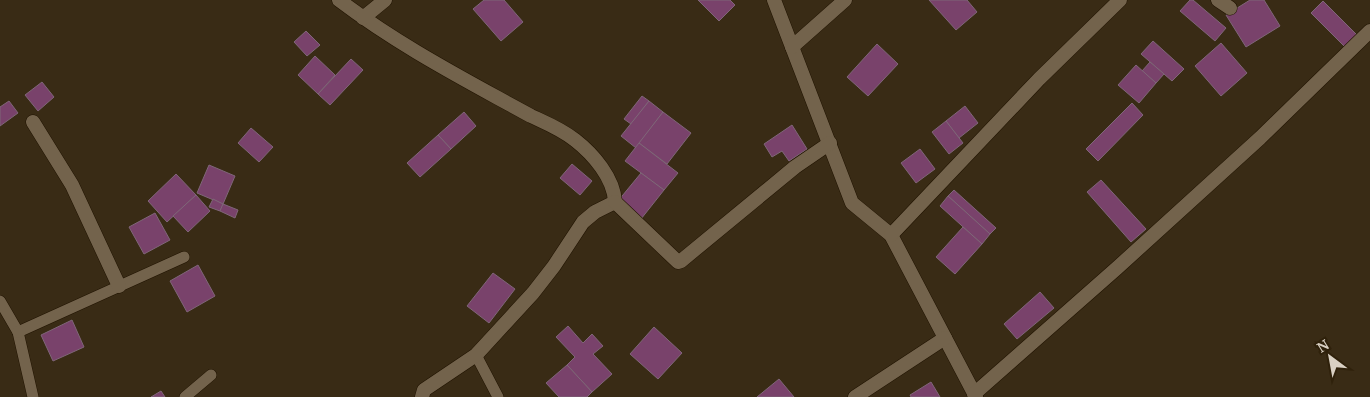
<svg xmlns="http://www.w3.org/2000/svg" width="1370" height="397" font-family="'Noto Serif',serif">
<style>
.building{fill:#79426b;stroke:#7f6678}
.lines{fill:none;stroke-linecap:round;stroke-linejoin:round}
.service-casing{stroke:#201301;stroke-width:12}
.minor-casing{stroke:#201301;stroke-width:15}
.service{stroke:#73634c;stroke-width:11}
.minor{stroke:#73634c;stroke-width:14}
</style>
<rect width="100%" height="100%" fill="#392b15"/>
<g class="building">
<path d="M484,0H504L523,22L501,41L473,9Z"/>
<path d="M698,0H730L735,5L719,21Z"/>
<path d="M929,0H967L977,12L956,30Z"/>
<path d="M1190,0H1193L1226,28L1215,41L1180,11Z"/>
<path d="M1250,0H1264L1280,26L1246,47L1226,15Z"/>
<path d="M1323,1L1357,35L1345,47L1311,13Z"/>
<path d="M306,31L320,45L307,56L294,42Z"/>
<path d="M1153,41L1184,69L1172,81L1141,54Z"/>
<path d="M1221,43L1247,73L1221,96L1195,66Z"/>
<path d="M877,44L898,64L868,96L847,77Z"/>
<path d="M315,56L335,75L318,94L298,75Z"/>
<path d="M351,59L363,70L330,105L318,94Z"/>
<path d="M1150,62L1164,74L1156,83L1142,71Z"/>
<path d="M1136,65L1156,83L1139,103L1118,85Z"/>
<path d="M42,82L54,97L38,111L25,95Z"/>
<path d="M642,96L649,101L631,124L624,119Z"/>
<path d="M9,101L18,113L0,126V107Z"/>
<path d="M649,101L663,112L636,148L621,136Z"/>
<path d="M1132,103L1143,115L1098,161L1086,149Z"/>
<path d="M965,106L978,123L959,138L946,121Z"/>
<path d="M464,112L476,126L451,149L438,135Z"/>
<path d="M663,112L691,133L667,164L639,143Z"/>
<path d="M946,121L963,143L949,154L932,132Z"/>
<path d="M792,125L807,149L789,161L782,151L772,157L764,144Z"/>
<path d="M251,128L273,147L259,162L238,143Z"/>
<path d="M438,135L451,149L420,177L407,163Z"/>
<path d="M639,143L678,173L664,190L625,161Z"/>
<path d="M920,149L935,169L916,183L901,163Z"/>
<path d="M572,164L592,181L580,195L560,178Z"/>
<path d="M209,165L235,176L223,204L197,193Z"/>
<path d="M641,173L664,190L641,219L618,201Z"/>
<path d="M176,174L196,195L167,222L148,201Z"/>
<path d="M1101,180L1146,229L1131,242L1087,192Z"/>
<path d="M954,190L996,228L990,234L948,196Z"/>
<path d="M196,195L210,211L188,232L173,216Z"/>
<path d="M948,196L990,234L982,244L940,206Z"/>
<path d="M213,199L223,204L220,211L209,207Z"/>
<path d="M223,204L238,210L235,218L220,211Z"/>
<path d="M155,213L170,240L144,254L129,227Z"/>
<path d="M963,227L982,244L955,274L936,257Z"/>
<path d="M198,265L215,296L187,312L170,281Z"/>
<path d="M493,273L515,289L489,323L467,306Z"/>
<path d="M1040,292L1054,308L1017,339L1004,324Z"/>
<path d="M72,320L84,347L53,361L41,335Z"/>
<path d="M568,326L583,343L592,334L603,346L593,354L612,374L592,392L567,365L575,357L556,337Z"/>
<path d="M654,327L682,353L658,379L630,354Z"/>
<path d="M567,365L592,392L587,397H559L546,383Z"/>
<path d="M779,379L794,397H757Z"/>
<path d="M931,382L940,397H911L910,395Z"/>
<path d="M161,391L165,397H151Z"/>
</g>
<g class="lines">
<defs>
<g id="service">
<path d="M0,301L18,332L33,397"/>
<path d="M18,332L184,257"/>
<path d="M476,355L498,397"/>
<path d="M185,397L211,375"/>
</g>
<g id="minor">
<path d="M339,0C389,38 443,68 498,98C509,104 520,110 531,116C546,123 561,129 575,140C593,154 614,178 615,202L595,212L583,222L554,266L533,293L476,355L424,390L422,397"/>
<path d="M774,0L852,203L891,235L976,397"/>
<path d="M1218,0L1230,8"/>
<path d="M363,18L385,0"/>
<path d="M792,47L845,0"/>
<path d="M33,122L72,185L119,286"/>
<path d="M615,202L678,262L681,261L795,167L830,143"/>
<path d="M891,235L1039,79L1120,0"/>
<path d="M974,394L1117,268L1260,138L1370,31"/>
<path d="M855,397L945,338"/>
</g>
</defs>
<use href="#service" class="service-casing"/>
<use href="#minor" class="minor-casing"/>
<use href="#service" class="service"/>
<use href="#minor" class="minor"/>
</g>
<g transform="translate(1330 357) rotate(328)" stroke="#2f210b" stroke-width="4" paint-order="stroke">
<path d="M0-4L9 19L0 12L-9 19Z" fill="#d9d0c3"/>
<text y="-8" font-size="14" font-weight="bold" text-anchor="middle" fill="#d9d0c3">N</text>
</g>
</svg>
